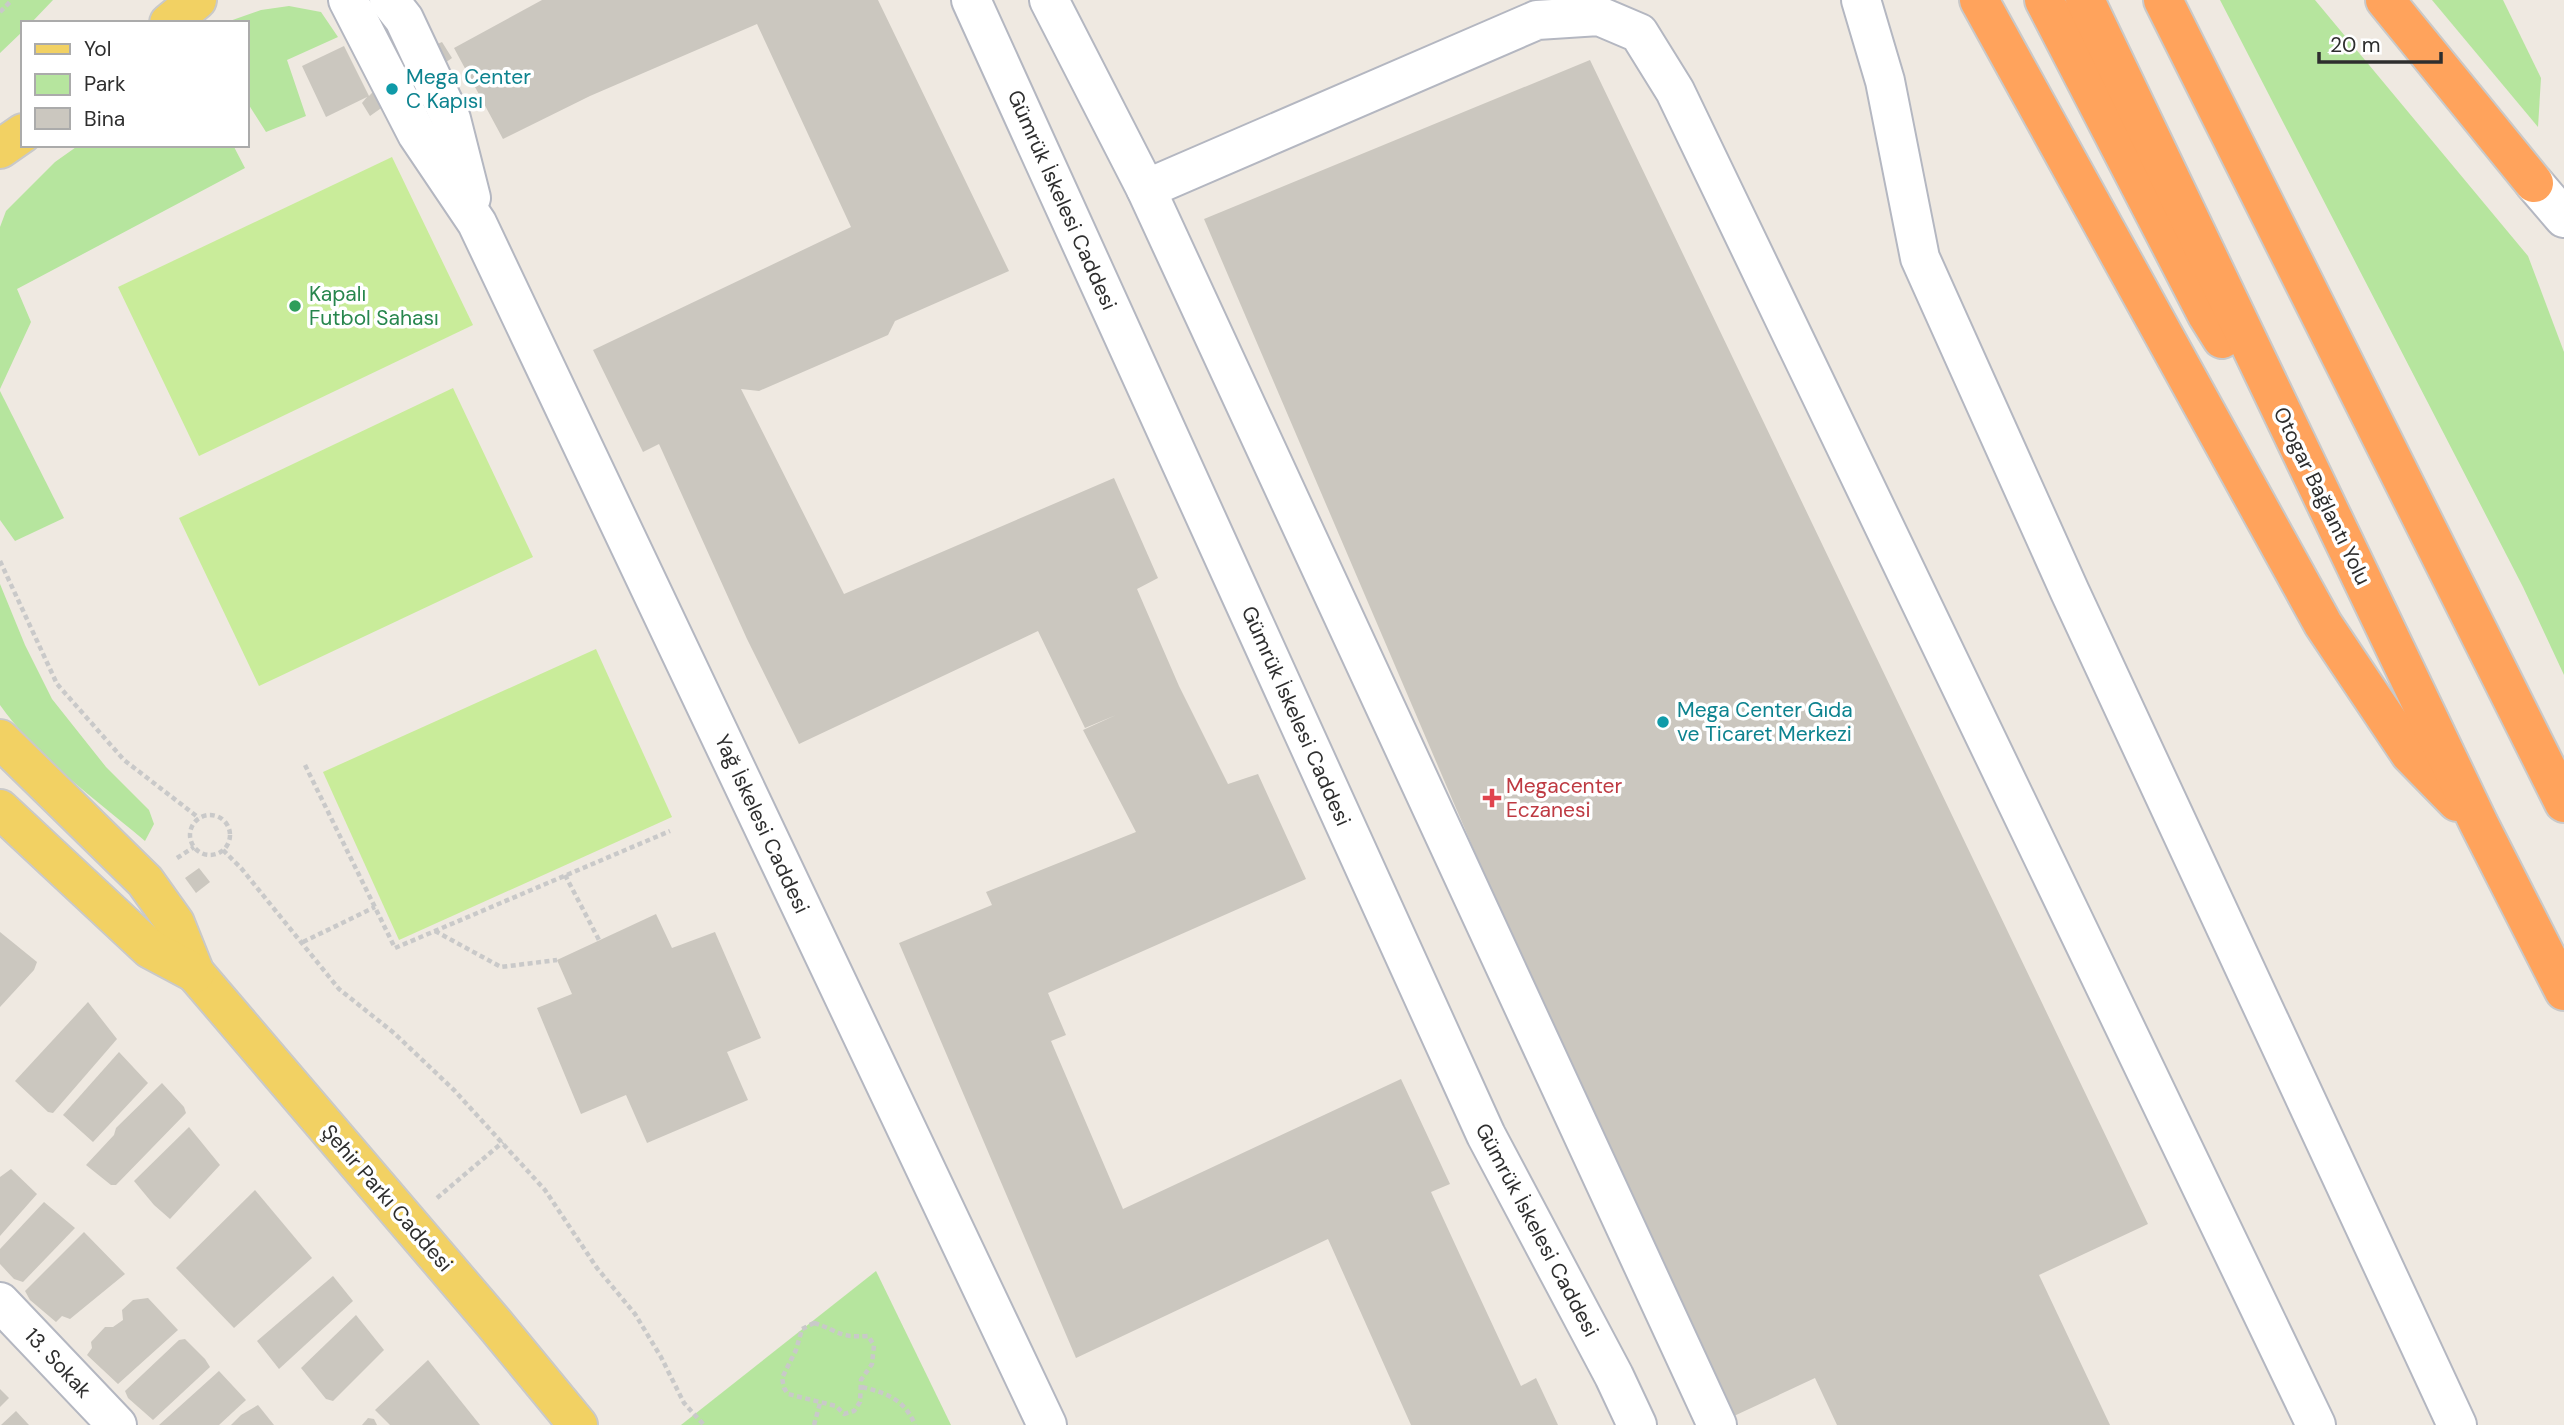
<svg xmlns="http://www.w3.org/2000/svg" width="2564" height="1425" font-family="'DM Sans',sans-serif">
<style>
.green{fill:#b6e59e}
.pitch{fill:#c9ec9a}
.building{fill:#cbc7bf}
.lines{fill:none;stroke-linecap:round;stroke-linejoin:round}
.minor-casing{stroke:#b4b7c1;stroke-width:42}
.major-casing{stroke:#c9c9c9;stroke-width:42}
.highway-casing{stroke:#c9c9c9;stroke-width:42}
.path{stroke:#c9c9c9;stroke-width:4.5;stroke-dasharray:5 3.5;stroke-linecap:butt}
.minor{stroke:#fff;stroke-width:38}
.major{stroke:#f2d163;stroke-width:38}
.highway{stroke:#ffa35c;stroke-width:38}
.culture-dot{fill:#0f9aa8;stroke:#fff;stroke-width:2.5}
.leisure-dot{fill:#2e9e5b;stroke:#fff;stroke-width:2.5}
.health-dot{fill:#e0444e;stroke:#fff;stroke-width:2.5}
.labels{text-anchor:middle;dominant-baseline:central;stroke-width:7;stroke-linejoin:round;paint-order:stroke}
.culture-label{font-size:21px;fill:#0d838f;stroke:#fff;text-anchor:start}
.street-label{font-size:21px;fill:#2e2e2e;stroke:#fff}
.leisure-label{font-size:21px;fill:#27864d;stroke:#fff;text-anchor:start}
.health-label{font-size:21px;fill:#be3a42;stroke:#fff;text-anchor:start}
</style>
<rect width="100%" height="100%" fill="#efe9e1"/>
<g class="green">
<path d="M0,0H53L31,23H23V31L0,53Z"/>
<path d="M2220,0H2315L2528,256L2564,352V675L2523,587Z"/>
<path d="M2432,0H2503L2541,78L2538,127Z"/>
<path d="M289,6L321,12L338,37L287,60L306,116L266,132L247,102V23H224L261,10Z"/>
<path d="M79,145H233L245,168L17,289L31,322L0,389V227L6,211L55,162Z"/>
<path d="M0,391L64,518L15,541L0,520Z"/>
<path d="M0,584L25,645L52,699L106,767L149,810L154,824L145,841C95,799 38,758 0,705Z"/>
<path d="M876,1271L951,1425H681Z"/>
</g>
<g class="pitch">
<path d="M392,157L473,325L199,456L118,287Z"/>
<path d="M453,388L533,557L259,686L179,518Z"/>
<path d="M596,649L672,817L399,940L323,772Z"/>
</g>
<g class="building">
<path d="M542,0H878L1009,271L895,321L888,335L759,391L741,389L844,594L1114,478L1158,578L1137,589L1179,686L1228,784L1258,774L1306,879L1048,993L1066,1035L1051,1041L1123,1209L1401,1079L1450,1184L1431,1192L1460,1255L1521,1386L1536,1378L1558,1425H1411L1328,1239L1076,1358L899,943L992,905L986,892L1136,832L1083,730L1116,715L1085,728L1038,631L799,744L747,639L659,444L643,452L593,350L851,227L757,24L590,96L503,139L454,48Z"/>
<path d="M442,42L452,58L370,116L362,103L367,97L326,117L302,66L344,46L369,96L401,63L414,54Z"/>
<path d="M1590,60L2148,1224L2039,1275L2110,1425H1837L1815,1378L1719,1423L1204,219Z"/>
<path d="M199,868L210,882L196,893L185,878Z"/>
<path d="M656,914L672,948L715,932L761,1038L727,1052L748,1100L647,1143L626,1095L581,1114L537,1008L572,994L557,960Z"/>
<path d="M0,932L37,962L34,970L0,1007Z"/>
<path d="M88,1002L117,1039L53,1113L48,1112L15,1081Z"/>
<path d="M119,1052L148,1083L93,1142L63,1115Z"/>
<path d="M162,1083L184,1107L186,1113L116,1185H111L86,1165L114,1135L116,1128Z"/>
<path d="M189,1127L220,1165L170,1219L154,1205L134,1181Z"/>
<path d="M11,1169L37,1194L0,1236V1177Z"/>
<path d="M255,1190L312,1258L234,1328L176,1268Z"/>
<path d="M44,1202L75,1228L23,1282L14,1279L0,1264V1249Z"/>
<path d="M84,1232L125,1274L70,1319L62,1316L56,1322L30,1300L25,1291Z"/>
<path d="M333,1276L353,1301L279,1369L257,1341Z"/>
<path d="M148,1298L178,1330L118,1384L87,1355L92,1348L91,1342L105,1327H113L123,1320L122,1310L133,1300Z"/>
<path d="M356,1315L384,1350L333,1401L326,1399L301,1368Z"/>
<path d="M185,1339L205,1359L210,1367L153,1420L128,1398L125,1391L179,1340Z"/>
<path d="M428,1360L480,1425H390L375,1410Z"/>
<path d="M219,1371L246,1400L219,1425H159Z"/>
<path d="M0,1389L9,1398L0,1407Z"/>
<path d="M258,1405L274,1425H231L241,1415Z"/>
<path d="M16,1411L29,1425H1Z"/>
<path d="M368,1418L374,1419L377,1425H362Z"/>
</g>
<g class="lines">
<defs>
<g id="minor">
<path d="M348,0L417,134L477,223L1047,1425"/>
<path d="M389,0L404,19L451,119L471,198"/>
<path d="M971,0L1486,1135L1614,1376L1637,1425"/>
<path d="M1049,0L1146,189L1717,1425"/>
<path d="M1861,0L1885,81L1920,258L2070,592L2457,1425"/>
<path d="M2534,183L2564,218"/>
<path d="M1146,189L1537,20L1599,16L1639,33L1675,91L2316,1425"/>
<path d="M0,1302L117,1425"/>
</g>
<g id="major">
<path d="M169,23L197,0"/>
<path d="M0,149L23,133"/>
<path d="M0,739L145,881L175,923L195,973L493,1322L578,1425"/>
<path d="M0,809L150,949L195,973"/>
</g>
<g id="highway">
<path d="M1979,0L2323,624L2410,754L2457,802"/>
<path d="M2044,0L2207,315L2222,339"/>
<path d="M2085,0L2479,824L2564,991"/>
<path d="M2163,0L2564,803"/>
<path d="M2385,0L2534,183"/>
</g>
</defs>
<use href="#minor" class="minor-casing"/>
<use href="#major" class="major-casing"/>
<use href="#highway" class="highway-casing"/>
<g class="path">
<path d="M0,12L12,0"/>
<path d="M0,561L57,684L124,760L199,818"/>
<path d="M305,765L395,948L670,831"/>
<circle cx="210" cy="835" r="20"/>
<path d="M223,850L241,868L339,989L394,1033L454,1090L545,1190L597,1268L635,1314L661,1357L684,1403L704,1425"/>
<path d="M177,858L194,847"/>
<path d="M565,875L599,940"/>
<path d="M435,931L501,967L557,960"/>
<path d="M303,942L375,907"/>
<path d="M437,1198L503,1142"/>
<path d="M814,1323C840,1331 838,1338 868,1336L874,1345L872,1364L861,1380L860,1402L854,1411L844,1414L836,1406L788,1394L784,1388L782,1378L796,1350L802,1329Z"/>
<path d="M862,1387C887,1393 905,1400 915,1425"/>
<path d="M814,1425L820,1403"/>
</g>
<use href="#minor" class="minor"/>
<use href="#major" class="major"/>
<use href="#highway" class="highway"/>
</g>
<g class="culture-dot">
<circle cx="392" cy="89" r="7"/>
<circle cx="1663" cy="722" r="7"/>
</g>
<circle class="leisure-dot" cx="295" cy="306" r="7"/>
<path class="health-dot" d="M1488.5 787.5h7v7h7v7h-7v7h-7v-7h-7v-7h7z"/>
<g class="labels">
<g class="culture-label">
<text x="406" y="77">Mega Center<tspan x="406" dy="24">C Kapısı</tspan></text>
<text x="1677" y="710">Mega Center Gıda<tspan x="1677" dy="24">ve Ticaret Merkezi</tspan></text>
</g>
<g class="street-label">
<text transform="translate(1062 200) rotate(66)">Gümrük İskelesi Caddesi</text>
<text transform="translate(2322 496) rotate(64)">Otogar Bağlantı Yolu</text>
<text transform="translate(1296 716) rotate(66)">Gümrük İskelesi Caddesi</text>
<text transform="translate(762 824) rotate(65)">Yağ İskelesi Caddesi</text>
<text transform="translate(387 1198) rotate(49)">Şehir Parkı Caddesi</text>
<text transform="translate(1537 1230) rotate(62)">Gümrük İskelesi Caddesi</text>
<text transform="translate(58 1363) rotate(47)">13. Sokak</text>
</g>
<g class="leisure-label">
<text x="309" y="294">Kapalı<tspan x="309" dy="24">Futbol Sahası</tspan></text>
</g>
<g class="health-label">
<text x="1506" y="786">Megacenter<tspan x="1506" dy="24">Eczanesi</tspan></text>
</g>
</g>
<rect x="21" y="21" width="228" height="126" fill="#ffffff" stroke="#ababab" stroke-width="2"/>
<rect x="35" y="44" width="35" height="10" fill="#f2d163" stroke="#ababab" stroke-width="2"/>
<text x="84" y="56" font-size="21" fill="#2e2e2e">Yol</text>
<rect x="35" y="74" width="35" height="21" fill="#b6e59e" stroke="#ababab" stroke-width="2"/>
<text x="84" y="91" font-size="21" fill="#2e2e2e">Park</text>
<rect x="35" y="108" width="35" height="21" fill="#cbc7bf" stroke="#ababab" stroke-width="2"/>
<text x="84" y="126" font-size="21" fill="#2e2e2e">Bina</text>
<path d="M2319 52v10h122v-10" fill="none" stroke="#2e2e2e" stroke-width="3.5"/>
<text x="2330" y="52" font-size="21" fill="#2e2e2e" stroke="#ffffff" stroke-width="5" paint-order="stroke">20 m</text>
</svg>
